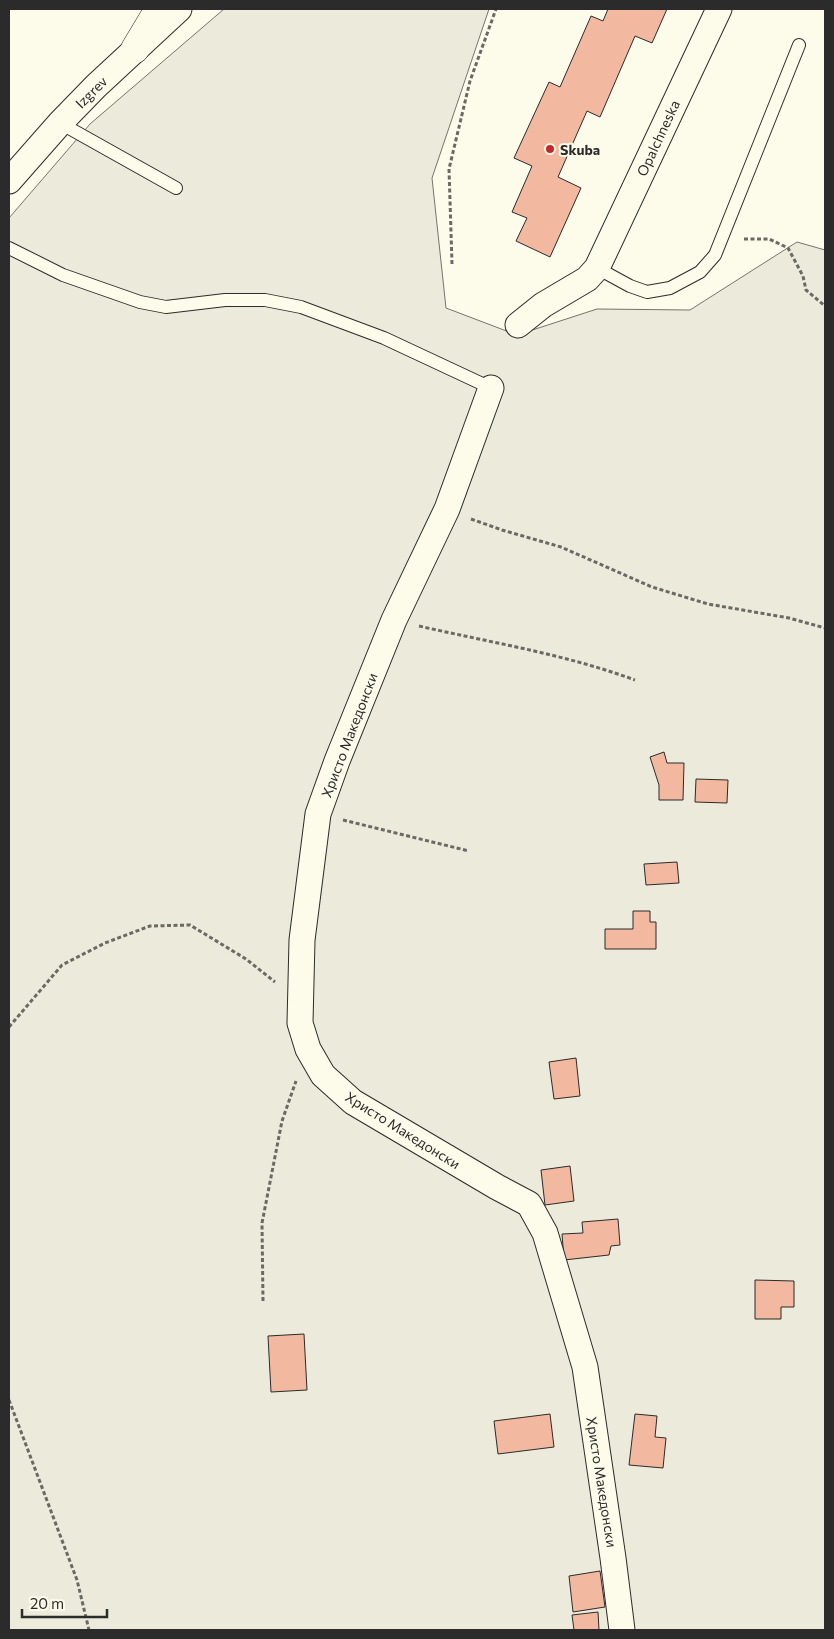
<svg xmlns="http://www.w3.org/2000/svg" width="834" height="1639" font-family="Commissioner,sans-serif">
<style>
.green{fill:#ecebdb;stroke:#74746e}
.building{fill:#f2b8a0;stroke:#2b2b2b}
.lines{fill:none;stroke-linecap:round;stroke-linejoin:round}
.service-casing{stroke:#2b2b2b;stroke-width:14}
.minor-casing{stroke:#2b2b2b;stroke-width:27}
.secondary-casing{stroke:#2b2b2b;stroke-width:29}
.path{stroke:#6a6964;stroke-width:3;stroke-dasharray:4 2.5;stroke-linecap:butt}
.service{stroke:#fdfbea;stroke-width:12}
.minor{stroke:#fdfbea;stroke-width:25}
.secondary{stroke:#fdfbea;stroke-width:28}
.poi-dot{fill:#c62828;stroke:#fdfbea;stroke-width:2}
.labels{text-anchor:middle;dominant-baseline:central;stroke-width:4;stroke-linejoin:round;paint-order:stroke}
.street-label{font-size:14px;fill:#2b2b2b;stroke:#fdfbea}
.poi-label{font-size:14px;font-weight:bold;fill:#2b2b2b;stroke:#fdfbea;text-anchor:start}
</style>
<rect width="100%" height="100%" fill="#fdfbea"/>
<path class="green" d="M224,9H489L432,178L446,308L517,335L597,309L690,310L797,242L825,250V1630H9V218L90,124Z"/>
<g class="building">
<path d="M608,9H667L652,43L635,36L600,117L587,111L558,177L581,188L550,257L516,241L527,218L512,212L532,166L514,158L549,82L560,87L591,16L603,21Z"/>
<path d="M664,752L667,763H684L683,800H659V785L650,757Z"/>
<path d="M696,779L728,780L727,803L695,802Z"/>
<path d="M677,862L679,883L646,885L644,864Z"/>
<path d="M633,911H650V922H656V949H605V929H633Z"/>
<path d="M576,1058L580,1096L554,1099L549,1062Z"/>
<path d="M570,1166L574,1201L545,1205L541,1170Z"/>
<path d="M618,1219L620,1245L611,1246L609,1255L564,1260L562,1234L583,1233L582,1222Z"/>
<path d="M755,1280L794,1281V1307H781V1319H755Z"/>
<path d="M304,1334L307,1390L271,1392L268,1336Z"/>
<path d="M550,1414L554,1447L498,1454L494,1421Z"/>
<path d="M635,1414L657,1416L655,1437L666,1438L663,1468L629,1465Z"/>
<path d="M600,1571L605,1607L573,1612L569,1576Z"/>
<path d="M598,1612L599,1630H574L572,1615Z"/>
</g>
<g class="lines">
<defs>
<g id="service">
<path d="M60,123L176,188"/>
<path d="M9,248L63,275L140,302L166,307L225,300H265L301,307L384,338L491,388"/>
<path d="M597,268L630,286L647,292L670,288L700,272L715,255L799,45"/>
</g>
<g id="minor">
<path d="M9,181L60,123L96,86L179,9"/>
<path d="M518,325L543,305L587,279L597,268L719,9"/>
<path d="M491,388L447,509L394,620L337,761L318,814L302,940L300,1023L308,1049L323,1075L353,1102L497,1187L529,1204L545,1233L585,1367L613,1558L622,1630"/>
</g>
<path id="secondary" d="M135,49L159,9"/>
</defs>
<use href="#service" class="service-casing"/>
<use href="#minor" class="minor-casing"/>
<use href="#secondary" class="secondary-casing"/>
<g class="path">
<path d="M744,239H769L788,248L803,276L806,290L825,306"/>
<path d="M452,264L449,169L470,81L496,9"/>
<path d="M471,519L502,530L561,547L652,587L708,604L789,618L825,628"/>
<path d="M419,626C493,643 564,654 635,680"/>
<path d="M343,820L469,851"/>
<path d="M9,1027L62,965L105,943L150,926L190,925L246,959L275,982"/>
<path d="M263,1301L262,1223L282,1121L296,1081"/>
<path d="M9,1400L77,1580L89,1630"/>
</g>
<use href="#service" class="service"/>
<use href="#minor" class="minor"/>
<use href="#secondary" class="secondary"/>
</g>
<circle class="poi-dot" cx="550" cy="149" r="5"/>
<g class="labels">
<g class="street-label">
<text transform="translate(91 92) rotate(-45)">Izgrev</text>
<text transform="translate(658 138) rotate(-65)">Opalchneska</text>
<text transform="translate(349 735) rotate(-69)">Христо Македонски</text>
<text transform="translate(403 1130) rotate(32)">Христо Македонски</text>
<text transform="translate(602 1482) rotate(81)">Христо Македонски</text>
</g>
<g class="poi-label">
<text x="560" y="149">Skuba</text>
</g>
</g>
<rect width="834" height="1639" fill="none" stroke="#2b2b2b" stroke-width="20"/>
<path d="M22 1609v8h85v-8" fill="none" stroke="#2b2b2b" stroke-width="2.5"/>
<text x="30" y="1609" font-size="15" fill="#2b2b2b" stroke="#fdfbea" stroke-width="4" paint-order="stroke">20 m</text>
</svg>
